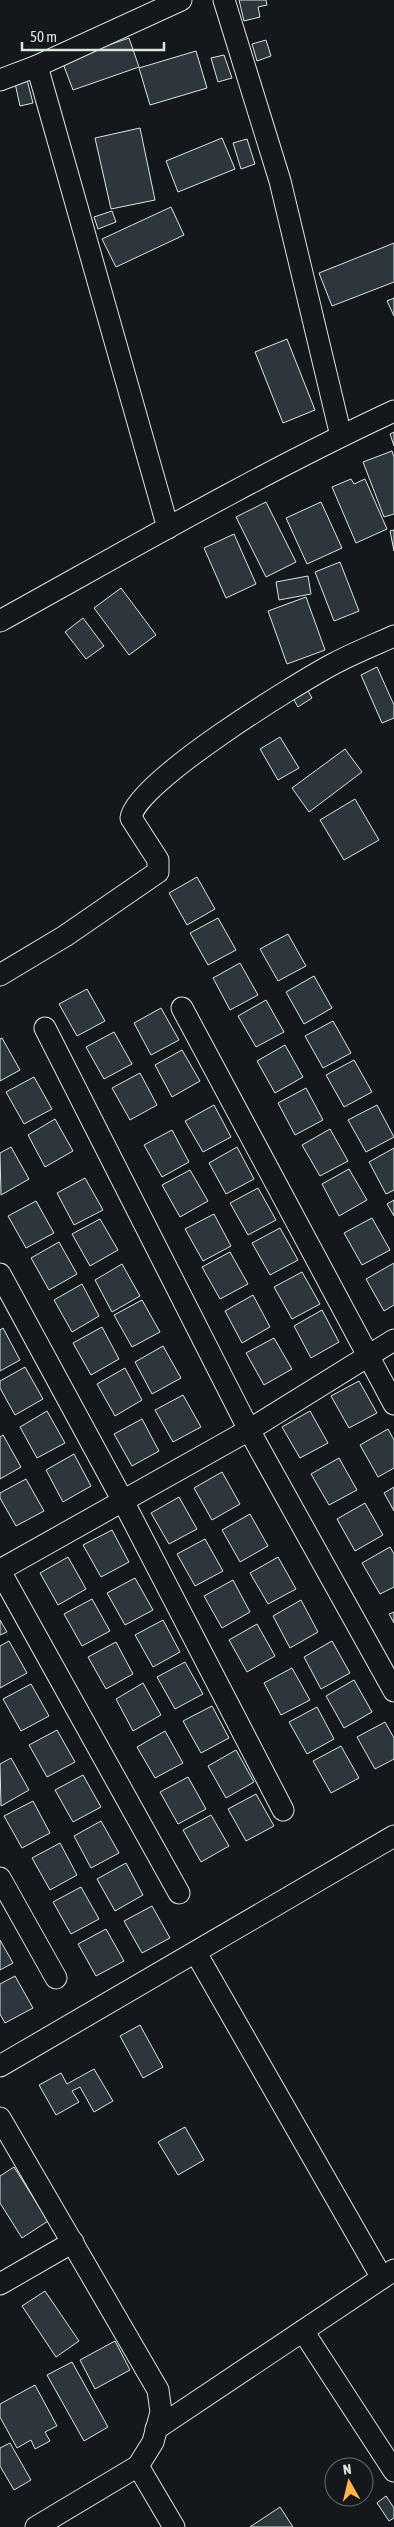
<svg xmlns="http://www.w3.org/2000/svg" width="394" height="2527" font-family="'Asap Condensed',sans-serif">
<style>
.building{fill:#2c363c;stroke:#d8e6dc}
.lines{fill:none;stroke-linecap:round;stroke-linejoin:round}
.minor-casing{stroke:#d8e6dc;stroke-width:23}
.minor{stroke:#14181c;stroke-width:21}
</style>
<rect width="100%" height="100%" fill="#14181c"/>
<g class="building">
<path d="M239,0H266L267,5L258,7L260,17L244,21Z"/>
<path d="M129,38L139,67L73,90L62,61Z"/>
<path d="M266,40L271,56L257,61L252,44Z"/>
<path d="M196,51L207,88L150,105L139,68Z"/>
<path d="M224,55L232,78L218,82L211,58Z"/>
<path d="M27,80L33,103L20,106L15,83Z"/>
<path d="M140,128L155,200L111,209L95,138Z"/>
<path d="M222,138L235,169L178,192L166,161Z"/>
<path d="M247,139L255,164L241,169L233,143Z"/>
<path d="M171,207L184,235L116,267L102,239Z"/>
<path d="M112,211L116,222L98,229L94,217Z"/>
<path d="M394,243V282L332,306L319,273Z"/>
<path d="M394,298V316L387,301Z"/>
<path d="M287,339L315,410L283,423L255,352Z"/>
<path d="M394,432V446L390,434Z"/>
<path d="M392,451L394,457V514L384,517L363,462Z"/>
<path d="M351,479L354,484L365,479L387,529L356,543L332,487Z"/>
<path d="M266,502L296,562L266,577L236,517Z"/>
<path d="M321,502L342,548L307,564L286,518Z"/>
<path d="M394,530V551L390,531Z"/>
<path d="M234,534L256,584L226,598L204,548Z"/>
<path d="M340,562L359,611L334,621L315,572Z"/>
<path d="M308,576L311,594L279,600L276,582Z"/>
<path d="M121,588L156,635L129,655L94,608Z"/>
<path d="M306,597L325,650L287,664L268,611Z"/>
<path d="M83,618L104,646L86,659L65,632Z"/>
<path d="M377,667L394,705V718L382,723L361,675Z"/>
<path d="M307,689L312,698L298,707L293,698Z"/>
<path d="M280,737L299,768L278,780L260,749Z"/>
<path d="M345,749L362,772L309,812L292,788Z"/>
<path d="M355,799L379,840L344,860L320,820Z"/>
<path d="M197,877L215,909L187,925L169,893Z"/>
<path d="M218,918L236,950L208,965L190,933Z"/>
<path d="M288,934L306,966L278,981L260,949Z"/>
<path d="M240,963L258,995L230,1010L213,978Z"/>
<path d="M314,976L332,1008L304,1024L286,992Z"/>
<path d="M87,989L105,1021L77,1036L59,1004Z"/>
<path d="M266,1000L284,1032L256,1047L238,1016Z"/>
<path d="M161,1008L179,1040L151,1055L134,1023Z"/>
<path d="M333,1021L351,1053L323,1068L305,1036Z"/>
<path d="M114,1032L132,1064L104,1079L86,1047Z"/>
<path d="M2,1038L20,1070L0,1081V1039Z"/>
<path d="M285,1045L303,1077L275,1093L257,1061Z"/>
<path d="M182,1050L200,1081L172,1097L155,1065Z"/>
<path d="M354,1060L372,1092L344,1107L326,1075Z"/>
<path d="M140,1073L157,1105L130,1120L112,1088Z"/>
<path d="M34,1077L52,1109L24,1124L6,1092Z"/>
<path d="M306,1088L323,1120L295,1135L278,1103Z"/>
<path d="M214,1105L231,1137L203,1152L185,1121Z"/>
<path d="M377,1105L394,1137L366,1152L348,1120Z"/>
<path d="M55,1119L73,1151L45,1167L28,1135Z"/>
<path d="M330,1129L348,1161L320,1176L302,1145Z"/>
<path d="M172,1130L189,1162L162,1177L144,1145Z"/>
<path d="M11,1147L29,1179L1,1195L0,1153Z"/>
<path d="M237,1147L254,1179L226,1194L209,1163Z"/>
<path d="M394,1148V1190L386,1194L369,1162Z"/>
<path d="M349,1169L367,1200L339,1216L322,1184Z"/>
<path d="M190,1170L208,1201L180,1217L162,1185Z"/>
<path d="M85,1178L103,1210L74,1225L57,1193Z"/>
<path d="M258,1188L276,1220L248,1235L230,1203Z"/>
<path d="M394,1200V1216L387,1204Z"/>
<path d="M36,1201L54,1233L26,1248L8,1216Z"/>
<path d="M214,1214L231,1246L203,1261L185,1229Z"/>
<path d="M372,1218L390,1250L362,1265L344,1233Z"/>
<path d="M100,1219L118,1250L90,1266L72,1234Z"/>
<path d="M280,1228L298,1260L270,1275L252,1243Z"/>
<path d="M59,1242L77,1274L49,1290L31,1258Z"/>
<path d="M230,1252L248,1284L220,1299L202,1267Z"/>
<path d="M394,1263V1305L384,1311L366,1279Z"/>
<path d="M122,1264L140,1296L112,1312L95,1280Z"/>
<path d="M302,1272L320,1304L292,1319L274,1287Z"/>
<path d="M82,1284L99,1316L72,1332L54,1300Z"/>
<path d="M253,1295L270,1327L242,1343L225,1311Z"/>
<path d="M142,1300L160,1332L132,1347L114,1315Z"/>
<path d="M322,1310L339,1342L311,1358L294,1326Z"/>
<path d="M102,1327L119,1359L91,1375L73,1343Z"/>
<path d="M3,1328L20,1360L0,1371V1330Z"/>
<path d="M274,1338L292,1369L264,1385L246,1353Z"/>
<path d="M163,1346L181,1378L152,1394L135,1362Z"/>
<path d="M25,1367L43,1399L15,1415L0,1388V1381Z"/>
<path d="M125,1368L142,1400L115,1416L97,1384Z"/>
<path d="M359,1381L377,1413L349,1428L331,1396Z"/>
<path d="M183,1395L201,1427L173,1442L155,1410Z"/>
<path d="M47,1411L65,1443L37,1458L20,1427Z"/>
<path d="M310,1411L328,1443L300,1458L282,1427Z"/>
<path d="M142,1419L159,1451L132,1466L114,1434Z"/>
<path d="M388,1429L394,1440V1468L378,1477L360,1445Z"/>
<path d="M3,1435L21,1467L0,1479V1437Z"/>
<path d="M74,1454L91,1486L63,1502L46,1470Z"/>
<path d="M339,1458L357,1490L329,1505L311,1474Z"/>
<path d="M222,1472L240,1504L212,1520L194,1488Z"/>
<path d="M26,1479L44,1511L16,1526L0,1498V1493Z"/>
<path d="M394,1487V1511L384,1493Z"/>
<path d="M179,1497L197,1529L169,1544L151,1513Z"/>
<path d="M365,1503L383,1535L355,1551L337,1519Z"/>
<path d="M250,1514L268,1546L240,1562L222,1530Z"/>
<path d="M112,1530L129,1562L101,1577L83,1545Z"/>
<path d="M205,1539L223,1571L195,1586L177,1554Z"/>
<path d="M390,1547L394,1554V1587L380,1594L362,1563Z"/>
<path d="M68,1557L86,1589L58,1605L40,1573Z"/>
<path d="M278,1557L296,1589L268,1604L250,1573Z"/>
<path d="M135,1578L153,1610L125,1625L107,1593Z"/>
<path d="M233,1580L250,1612L222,1628L204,1596Z"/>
<path d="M92,1599L110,1631L82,1646L64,1614Z"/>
<path d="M301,1600L318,1632L290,1648L273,1616Z"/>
<path d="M394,1612V1623L389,1614Z"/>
<path d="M0,1620L7,1632L0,1635Z"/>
<path d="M163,1620L180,1652L153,1667L135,1635Z"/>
<path d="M257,1624L275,1656L247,1672L229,1640Z"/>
<path d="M9,1641L27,1673L0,1688V1646Z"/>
<path d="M332,1641L350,1673L321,1689L304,1657Z"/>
<path d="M116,1642L133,1674L106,1689L88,1657Z"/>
<path d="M185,1662L203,1694L175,1709L157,1677Z"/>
<path d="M292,1668L310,1700L281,1715L264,1683Z"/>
<path d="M354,1680L372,1712L344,1728L326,1696Z"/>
<path d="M143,1683L161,1715L133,1731L116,1699Z"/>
<path d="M31,1684L49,1716L21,1731L3,1699Z"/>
<path d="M212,1706L229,1738L201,1753L183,1721Z"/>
<path d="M317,1707L334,1739L307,1754L289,1722Z"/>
<path d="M385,1722L394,1738V1759L375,1769L357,1737Z"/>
<path d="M57,1730L75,1762L47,1777L29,1745Z"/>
<path d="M165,1731L183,1763L155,1778L137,1747Z"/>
<path d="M341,1746L359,1778L331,1793L313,1761Z"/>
<path d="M236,1750L254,1782L226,1798L208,1766Z"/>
<path d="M11,1758L29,1790L1,1806L0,1764Z"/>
<path d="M83,1775L101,1807L73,1822L55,1790Z"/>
<path d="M188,1777L206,1809L178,1824L160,1792Z"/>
<path d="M256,1794L274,1826L246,1841L228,1809Z"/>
<path d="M33,1801L50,1833L22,1848L4,1816Z"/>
<path d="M211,1815L229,1846L201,1862L183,1830Z"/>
<path d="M101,1821L119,1853L91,1868L74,1836Z"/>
<path d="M60,1843L77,1875L50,1890L32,1858Z"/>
<path d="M126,1863L143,1895L115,1911L97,1879Z"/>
<path d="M81,1887L99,1919L71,1934L53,1902Z"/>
<path d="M152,1906L170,1938L142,1953L124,1921Z"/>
<path d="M106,1929L124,1961L96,1976L78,1944Z"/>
<path d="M0,1940L13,1963L0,1970Z"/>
<path d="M15,1976L33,2008L5,2023L0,2014V1984Z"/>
<path d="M140,2025L163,2067L143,2078L120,2036Z"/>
<path d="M94,2069L113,2101L94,2112L80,2087L72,2091L79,2102L56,2115L39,2085L61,2073L67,2084Z"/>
<path d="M185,2127L204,2160L178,2175L158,2142Z"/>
<path d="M14,2167L48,2221L22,2238L0,2203V2176Z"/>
<path d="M45,2291L79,2341L56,2357L22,2306Z"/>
<path d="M115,2341L130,2370L95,2389L80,2360Z"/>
<path d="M72,2362L108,2427L84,2441L47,2375Z"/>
<path d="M35,2385L57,2426L45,2432L50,2441L35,2449L31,2440L17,2448L0,2417V2404Z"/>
<path d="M10,2443L31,2480L14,2490L0,2466V2448Z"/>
<path d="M386,2496L394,2508V2518L389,2521L377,2503Z"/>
<path d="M280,2507L293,2527H250Z"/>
</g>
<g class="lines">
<defs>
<g id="minor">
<path d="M224,0L280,181L341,436"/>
<path d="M37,66L168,528"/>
<path d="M0,80L37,66L181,0"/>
<path d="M0,621C130,549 259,474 394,411"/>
<path d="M0,975L65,936L158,872V860L131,818C134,783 299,682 335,663C354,653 374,645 394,636"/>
<path d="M182,1008L394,1404"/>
<path d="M45,1028L249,1430L394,1691"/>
<path d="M0,1274L123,1501L283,1810"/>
<path d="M0,1570L249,1430L394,1340"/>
<path d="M0,1571L179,1893"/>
<path d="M0,1878L56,1978"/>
<path d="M196,1953L382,2278"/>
<path d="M0,2066L394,1836"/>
<path d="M0,2118L158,2390L161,2412L153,2442L138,2466L36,2527"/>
<path d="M0,2284L73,2242"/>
<path d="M303,2331L394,2471"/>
<path d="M156,2429L394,2270"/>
<path d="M138,2466L174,2527"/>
</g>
</defs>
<use href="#minor" class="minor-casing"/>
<use href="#minor" class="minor"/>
</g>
<g transform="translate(349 2482) rotate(352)"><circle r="24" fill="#14181c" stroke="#626a69"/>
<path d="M0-4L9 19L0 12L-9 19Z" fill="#ffb74d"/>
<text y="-8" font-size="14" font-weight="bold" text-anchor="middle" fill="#d8e6dc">N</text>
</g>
<path d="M22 42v8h142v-8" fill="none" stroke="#d8e6dc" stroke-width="2.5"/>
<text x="30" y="42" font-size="15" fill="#d8e6dc" stroke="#14181c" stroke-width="4" paint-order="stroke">50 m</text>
</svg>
